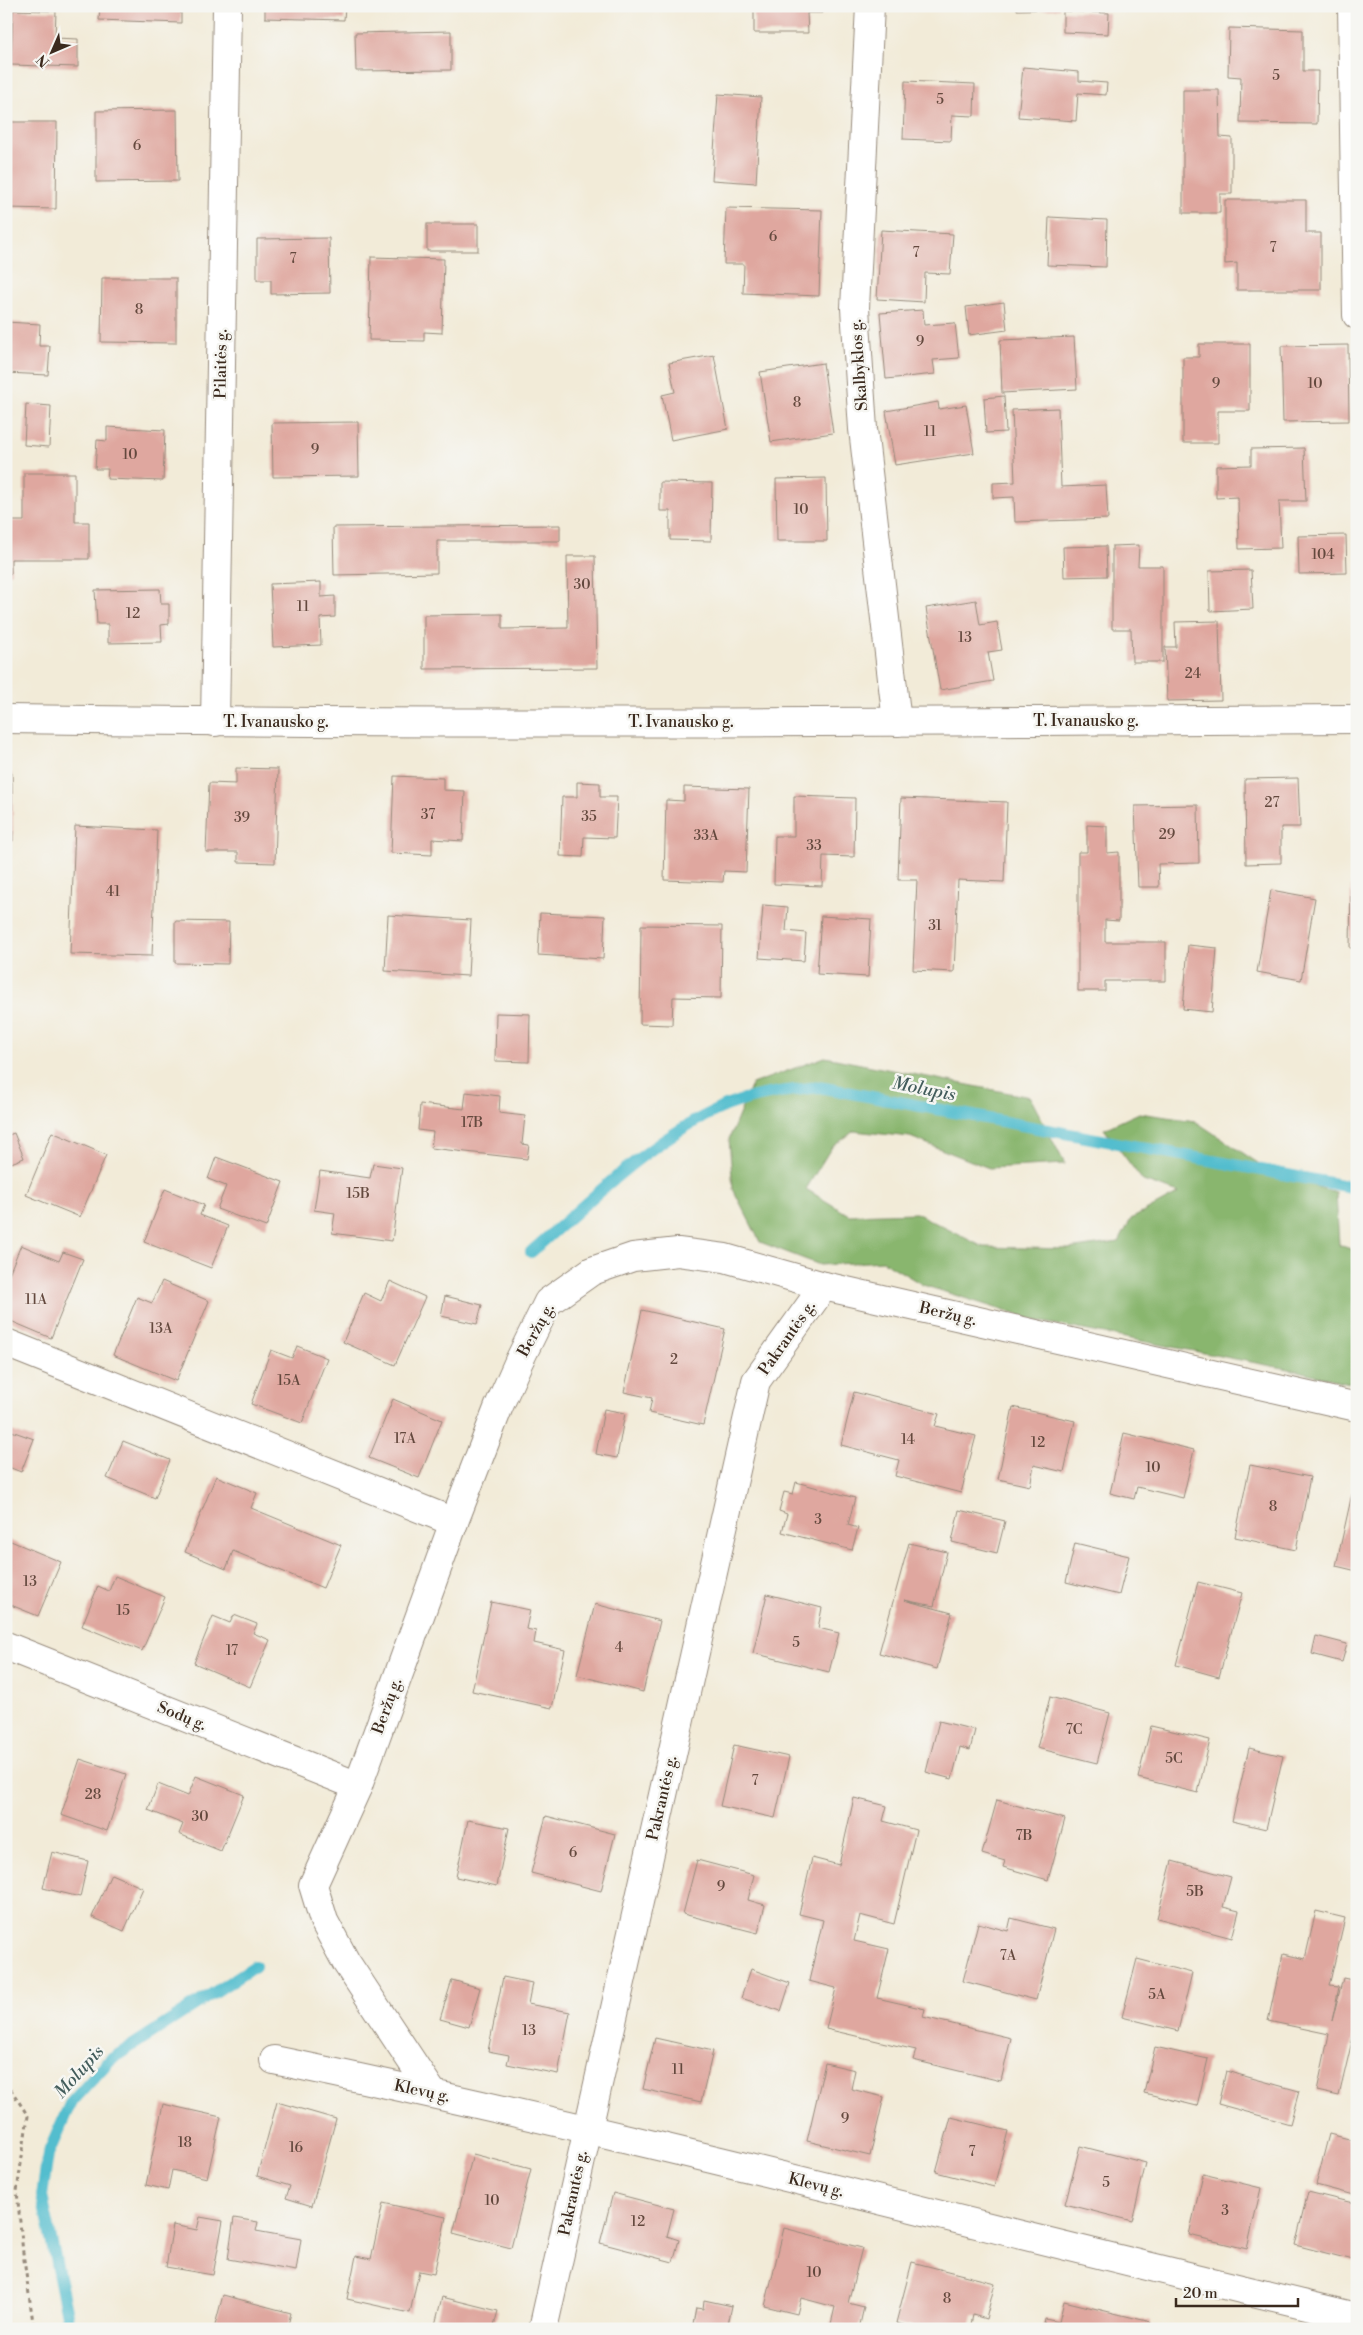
<svg xmlns="http://www.w3.org/2000/svg" width="1363" height="2335" font-family="'Libre Bodoni',serif">
<style>
.forest{fill:#89b66e;stroke:#627046}
.lines{fill:none;stroke-linecap:round;stroke-linejoin:round}
.stream{stroke:#52bdce;stroke-width:12}
.building{fill:#dfa79f}
.minor-casing{stroke:#968a7b;stroke-width:30}
.path{stroke:#968a7b;stroke-width:3;stroke-dasharray:4 4;stroke-linecap:butt}
.minor{stroke:#fff;stroke-width:28}
.labels{text-anchor:middle;dominant-baseline:central;stroke-width:5;stroke-linejoin:round;paint-order:stroke}
.number-label{font-size:14px;fill:#64493e}
.street-label{font-size:16px;fill:#3b2a1e;stroke:#f6f6f2}
.water-label{font-size:18px;font-style:italic;fill:#435d5c;stroke:#f6f6f2}
</style>
<rect width="100%" height="100%" fill="#f6f6f2"/>
<filter id="ink" filterUnits="userSpaceOnUse"><feTurbulence type="fractalNoise" baseFrequency=".02" numOctaves="2"/><feDisplacementMap in="SourceGraphic" scale="10" xChannelSelector="R" yChannelSelector="G"/><feConvolveMatrix kernelMatrix="1 2 1 2 8 2 1 2 1" color-interpolation-filters="sRGB"/></filter>
<filter id="wash" filterUnits="userSpaceOnUse"><feTurbulence type="fractalNoise" baseFrequency=".0096" numOctaves="4" result="noise"/><feDisplacementMap in="SourceGraphic" scale="20" xChannelSelector="R" yChannelSelector="G"/><feGaussianBlur stdDeviation="1.12" result="paint"/><feColorMatrix in="noise" values="0 0 0 0 0 0 0 0 0 0 0 0 0 0 0 0 0 1.4 0 .05"/><feComposite in="paint" operator="in"/></filter>
<g filter="url(#wash)">
<rect width="100%" height="100%" fill="#f2ebd8"/>
<path class="forest" d="M825,1057L1030,1097L1065,1164L989,1168L910,1137L854,1131L831,1148L806,1189L849,1215L916,1213L983,1247L1068,1249L1119,1242L1131,1219L1179,1193L1143,1181L1104,1129L1139,1113L1195,1121L1270,1171L1336,1193L1339,1245L1357,1251V1385L1298,1371L1037,1321L923,1285L883,1261L820,1265L760,1242L733,1189L729,1139L752,1084Z"/>
<g class="lines">
<g class="stream">
<path d="M531,1252C591,1200 652,1137 726,1106C756,1094 787,1091 819,1087L1357,1188"/>
<path d="M70,2329L42,2196L48,2154L70,2104L110,2060L255,1966"/>
</g>
</g>
<g id="blocks">
<g class="building">
<path d="M100,6H181V23L99,20Z"/>
<path d="M265,6H345L344,20L265,18Z"/>
<path d="M754,6H822V13H807L808,33H754Z"/>
<path d="M1017,6H1060V9L1017,10Z"/>
<path d="M13,10L56,11L55,38L78,39V67L11,65Z"/>
<path d="M1063,11L1109,13L1108,34L1063,32Z"/>
<path d="M1229,28L1303,30V71H1318L1317,124L1240,123L1241,77L1228,76Z"/>
<path d="M451,31V70L356,71L355,33Z"/>
<path d="M1023,67L1079,72V81L1107,83L1106,95L1078,93L1076,121L1018,117Z"/>
<path d="M905,81L975,84L974,116L952,115L951,141L903,139Z"/>
<path d="M1183,90H1219L1220,137L1232,138V194H1220V213H1183Z"/>
<path d="M718,94L761,97L756,183L712,180Z"/>
<path d="M177,110L178,181L96,182V111Z"/>
<path d="M6,122H57L56,209L6,208Z"/>
<path d="M1225,200H1306V233H1321V290H1237V263L1225,264Z"/>
<path d="M726,208L822,210L819,296L743,293L744,264H724Z"/>
<path d="M1049,217L1107,220L1106,267L1047,265Z"/>
<rect x="427" y="224" width="51" height="27"/>
<path d="M881,230L953,234L950,274L925,273L924,302L877,299Z"/>
<path d="M329,238L330,293L271,294V280H257V239Z"/>
<path d="M371,257L444,259L442,333L424,332V341L369,340Z"/>
<path d="M102,278H176V343L101,342Z"/>
<path d="M1004,302L1007,330L969,335L966,307Z"/>
<path d="M923,310L924,325L955,323L959,358L933,360L935,374L886,379L880,313Z"/>
<path d="M6,322L40,324L39,346H50L48,375L6,373Z"/>
<path d="M1074,337L1077,389L1002,393L1000,340Z"/>
<path d="M1199,344H1250V411H1218V443H1183V357H1199Z"/>
<path d="M1348,345L1349,421L1283,422L1281,346Z"/>
<path d="M714,355L728,429L671,440L662,395L675,392L669,363Z"/>
<path d="M823,363L833,433L771,442L760,372Z"/>
<path d="M1004,396L1006,432L986,433L984,398Z"/>
<path d="M938,402L939,409L966,405L974,453L895,465L886,411Z"/>
<path d="M26,404L51,406L49,447L24,445Z"/>
<path d="M1058,408L1061,487L1106,485L1108,519L1015,522L1014,497L993,498V483L1015,482L1012,410Z"/>
<path d="M358,422L359,476L273,477L272,423Z"/>
<path d="M107,427L165,430L163,481L107,479L108,469H95L97,440L107,441Z"/>
<path d="M1304,448L1306,501H1279L1281,548L1239,549L1238,497L1216,498V466L1251,465V449Z"/>
<path d="M24,473H75V522H89V559H11V574H6V521H24Z"/>
<path d="M826,478L827,541H777L776,479Z"/>
<path d="M660,482L712,483L711,541L670,540V511H660Z"/>
<path d="M560,525V541H437V573L334,575L333,527Z"/>
<path d="M1346,535L1347,573L1299,574L1298,536Z"/>
<path d="M1139,545L1138,566H1163V662H1132L1131,629H1112V546Z"/>
<path d="M1106,546L1107,576L1064,577L1063,547Z"/>
<path d="M567,556H595L597,668L424,669V615L502,614V629L568,628Z"/>
<path d="M1251,570L1253,609L1210,611L1209,571Z"/>
<path d="M321,582V597L335,596V617L320,618L321,645L273,647L270,584Z"/>
<path d="M160,589L161,604H169V624L161,625L162,642L108,643V624H97L95,590Z"/>
<path d="M976,600L980,625L997,622L1002,650L988,652L993,681L940,690L926,608Z"/>
<path d="M1219,621L1221,700L1167,701L1165,647H1176L1175,622Z"/>
<path d="M236,768L278,769L275,863L238,862V852H206L209,783L236,784Z"/>
<path d="M6,773H12L13,841H6Z"/>
<path d="M394,776L443,778V790L465,791L463,841L432,839V855L391,853Z"/>
<path d="M1298,778L1300,827H1281V863L1246,864L1245,779Z"/>
<path d="M577,782L600,783V797H617L615,838L584,837L583,857L560,856L562,797H577Z"/>
<path d="M684,787L749,789L746,872L724,871L723,882L664,880L666,800L684,801Z"/>
<path d="M794,796L855,798L854,857L823,856L822,886L774,884L775,836H794Z"/>
<path d="M901,798L1007,802L1004,882L958,880L954,972L913,970L917,880H898Z"/>
<path d="M1198,805L1199,863L1158,864L1159,887H1138L1135,806Z"/>
<path d="M1087,825L1107,826V853L1119,852V921L1105,920V942H1166V981H1105V991H1078V852H1087Z"/>
<path d="M75,826L157,830L152,956L70,954Z"/>
<path d="M1351,883H1357V948H1350Z"/>
<path d="M1271,890L1315,898L1301,980L1257,972Z"/>
<path d="M763,905L788,907L786,931L806,933L804,961L759,958Z"/>
<path d="M540,913L605,916L603,959L538,955Z"/>
<path d="M388,915L471,920L468,976L385,971Z"/>
<path d="M821,916L871,919L868,977L817,974Z"/>
<path d="M175,921L229,922L228,964L175,963Z"/>
<path d="M641,925L722,926L721,998L673,997L672,1025L640,1024Z"/>
<path d="M1188,945L1217,948L1212,1012L1183,1009Z"/>
<path d="M496,1013L530,1014L529,1062L495,1061Z"/>
<path d="M466,1092L500,1096L499,1113L525,1116L522,1144L529,1145L527,1159L431,1148L433,1132L418,1130L420,1104L464,1109Z"/>
<path d="M52,1132L106,1155L80,1217L26,1195Z"/>
<path d="M14,1133L24,1158L6,1165V1136Z"/>
<path d="M216,1157L283,1182L266,1227L217,1209L226,1186L208,1179Z"/>
<path d="M373,1164L402,1168L392,1241L332,1233L335,1213L314,1210L320,1171L370,1178Z"/>
<path d="M165,1189L204,1205L200,1215L228,1226L211,1268L144,1242Z"/>
<path d="M21,1245L59,1261L63,1252L83,1259L51,1338L6,1319V1281Z"/>
<path d="M162,1281L209,1301L176,1381L113,1355L137,1297L152,1303Z"/>
<path d="M390,1281L425,1297L395,1365L343,1342L364,1293L381,1301Z"/>
<path d="M445,1296L482,1305L477,1324L441,1316Z"/>
<path d="M642,1310L725,1329L703,1425L649,1413L652,1398L624,1392Z"/>
<path d="M297,1346L327,1358L302,1423L251,1404L271,1350L292,1358Z"/>
<path d="M854,1392L939,1414L935,1426L976,1436L961,1493L895,1476L899,1460L841,1445Z"/>
<path d="M393,1399L442,1420L419,1478L369,1458Z"/>
<path d="M1013,1407L1075,1421L1064,1472L1034,1465L1030,1486L998,1479Z"/>
<path d="M604,1409L625,1413L617,1458L596,1454Z"/>
<path d="M6,1429L34,1439L21,1472L6,1466Z"/>
<path d="M1124,1433L1194,1450L1183,1498L1137,1487L1134,1499L1110,1493Z"/>
<path d="M123,1441L170,1460L155,1498L107,1478Z"/>
<path d="M1250,1465L1310,1477L1296,1550L1235,1537Z"/>
<path d="M216,1476L257,1493L251,1508L341,1545L323,1588L233,1551L226,1569L185,1552Z"/>
<path d="M796,1482L855,1498L848,1525L858,1528L852,1550L782,1532L787,1514L779,1511L784,1492L793,1494Z"/>
<path d="M1352,1494L1357,1495V1571L1336,1566Z"/>
<path d="M959,1510L1005,1521L997,1553L952,1542Z"/>
<path d="M6,1539L61,1562L38,1616L6,1603Z"/>
<path d="M909,1543L947,1552L934,1606L904,1600L952,1613L937,1669L879,1653Z"/>
<path d="M1075,1543L1129,1556L1119,1595L1066,1582Z"/>
<path d="M115,1576L165,1597L142,1651L82,1626L98,1586L109,1591Z"/>
<path d="M1198,1582L1242,1593L1219,1677L1176,1665Z"/>
<path d="M767,1594L822,1608L818,1628L839,1633L829,1672L753,1653Z"/>
<path d="M491,1602L530,1610L526,1629L536,1631L534,1643L565,1650L552,1708L472,1691Z"/>
<path d="M595,1604L660,1621L643,1692L577,1675Z"/>
<path d="M234,1615L257,1624L253,1633L270,1640L250,1687L194,1663L213,1616L230,1623Z"/>
<path d="M1316,1636L1347,1644L1342,1662L1312,1654Z"/>
<path d="M1050,1697L1110,1713L1097,1763L1037,1748Z"/>
<path d="M939,1721L975,1730L970,1750L960,1747L952,1779L926,1772Z"/>
<path d="M1151,1726L1210,1740L1198,1793L1138,1778Z"/>
<path d="M734,1745L789,1757L775,1818L720,1806Z"/>
<path d="M1249,1748L1283,1756L1266,1829L1232,1821Z"/>
<path d="M80,1759L126,1774L107,1831L61,1815Z"/>
<path d="M196,1776L244,1795L221,1851L179,1834L183,1824L148,1810L158,1784L188,1796Z"/>
<path d="M854,1798L887,1806L883,1821L916,1830L894,1924L860,1915L854,1941L889,1949L877,1998L925,2009L923,2017L1011,2038L1001,2081L913,2060L916,2050L826,2029L836,1988L809,1981L823,1920L799,1914L812,1858L839,1865Z"/>
<path d="M997,1800L1065,1819L1048,1880L1003,1867L1005,1861L982,1854Z"/>
<path d="M546,1816L615,1834L601,1891L531,1873Z"/>
<path d="M468,1820L509,1828L497,1886L456,1877Z"/>
<path d="M52,1852L88,1861L80,1897L43,1888Z"/>
<path d="M697,1860L754,1875L748,1900L765,1905L758,1933L683,1914Z"/>
<path d="M1172,1861L1231,1877L1223,1907L1239,1911L1232,1938L1157,1918Z"/>
<path d="M111,1874L143,1888L124,1931L92,1917Z"/>
<path d="M1316,1911L1345,1918L1329,1986L1339,1987L1332,2021L1343,1978L1357,1981V2020L1339,2096L1317,2091L1329,2034L1268,2021L1283,1954L1305,1959Z"/>
<path d="M1011,1918L1054,1929L1036,2000L963,1981L978,1923L1008,1931Z"/>
<path d="M1137,1959L1192,1973L1178,2031L1122,2017Z"/>
<path d="M751,1969L790,1983L781,2011L741,1998Z"/>
<path d="M503,1977L532,1983L528,2004L570,2012L558,2074L507,2064L509,2055L488,2051Z"/>
<path d="M452,1980L480,1988L469,2027L440,2019Z"/>
<path d="M655,2038L713,2051L701,2102L643,2089Z"/>
<path d="M1155,2047L1208,2059L1197,2106L1144,2093Z"/>
<path d="M825,2063L855,2070L851,2089L884,2097L870,2156L807,2141Z"/>
<path d="M1226,2071L1299,2091L1290,2124L1218,2104Z"/>
<path d="M277,2102L336,2119L312,2206L286,2198L290,2186L257,2176Z"/>
<path d="M163,2104L221,2117L207,2178L172,2170L168,2190L146,2185Z"/>
<path d="M951,2117L1008,2131L994,2187L936,2172Z"/>
<path d="M1329,2134L1357,2141V2196L1316,2185Z"/>
<path d="M1080,2146L1146,2163L1132,2221L1065,2204Z"/>
<path d="M473,2154L531,2169L511,2248L453,2233Z"/>
<path d="M1203,2174L1261,2188L1247,2249L1189,2235Z"/>
<path d="M1308,2192L1357,2204V2261L1295,2245Z"/>
<path d="M613,2193L674,2209L667,2236L679,2240L673,2262L600,2243Z"/>
<path d="M383,2203L446,2217L434,2274L419,2271L410,2313L347,2299L356,2256L371,2259Z"/>
<path d="M200,2217L223,2221L213,2275L166,2267L173,2225L197,2230Z"/>
<path d="M234,2218L258,2222L256,2231L301,2239L296,2271L228,2259Z"/>
<path d="M784,2228L862,2248L848,2303L864,2307L859,2329L831,2324L835,2307L801,2298L797,2314L765,2306Z"/>
<path d="M912,2262L995,2283L986,2319L973,2315L970,2329H918L896,2323Z"/>
<path d="M223,2295L291,2313L287,2329H214Z"/>
<path d="M442,2297L498,2311L493,2329H434Z"/>
<path d="M704,2300L732,2306L727,2329H692L696,2308L703,2309Z"/>
<path d="M1064,2301L1151,2322L1150,2329H1043L1045,2319L1059,2322Z"/>
</g>
</g>
</g>
<g filter="url(#ink)">
<use href="#blocks" fill-opacity="0" stroke="#968a7b" stroke-width="1"/>
<g class="lines">
<defs>
<g id="minor">
<path d="M870,6L855,308L863,429L897,722"/>
<path d="M1352,6L1357,315"/>
<path d="M6,719C456,725 907,722 1357,719"/>
<path d="M215,722L227,6"/>
<path d="M6,1343L454,1522"/>
<path d="M6,1646L358,1786"/>
<path d="M274,2060C637,2135 996,2231 1357,2317"/>
<path d="M432,2092L346,1962L324,1921L313,1885L358,1786L454,1522L499,1406L519,1361L548,1302L592,1271L633,1257L678,1252L725,1258L824,1286L1357,1407"/>
<path d="M543,2329L756,1381L824,1286"/>
</g>
</defs>
<use href="#minor" class="minor-casing"/>
<path class="path" d="M6,2082L28,2116L17,2191L23,2253L33,2322L32,2329"/>
<use href="#minor" class="minor"/>
</g>
</g>
<g class="labels">
<g class="number-label">
<text x="1276" y="76">5</text>
<text x="940" y="100">5</text>
<text x="137" y="146">6</text>
<text x="773" y="237">6</text>
<text x="1273" y="248">7</text>
<text x="916" y="253">7</text>
<text x="293" y="259">7</text>
<text x="139" y="310">8</text>
<text x="920" y="342">9</text>
<text x="1216" y="384">9</text>
<text x="1315" y="384">10</text>
<text x="797" y="403">8</text>
<text x="930" y="432">11</text>
<text x="315" y="450">9</text>
<text x="130" y="455">10</text>
<text x="801" y="510">10</text>
<text x="1323" y="555">104</text>
<text x="582" y="585">30</text>
<text x="303" y="607">11</text>
<text x="133" y="614">12</text>
<text x="965" y="638">13</text>
<text x="1193" y="674">24</text>
<text x="1272" y="803">27</text>
<text x="428" y="815">37</text>
<text x="589" y="817">35</text>
<text x="242" y="818">39</text>
<text x="1167" y="835">29</text>
<text x="706" y="836">33A</text>
<text x="814" y="846">33</text>
<text x="113" y="892">41</text>
<text x="935" y="926">31</text>
<text x="472" y="1123">17B</text>
<text x="358" y="1194">15B</text>
<text x="36" y="1300">11A</text>
<text x="161" y="1329">13A</text>
<text x="674" y="1360">2</text>
<text x="289" y="1381">15A</text>
<text x="405" y="1439">17A</text>
<text x="908" y="1440">14</text>
<text x="1038" y="1443">12</text>
<text x="1153" y="1468">10</text>
<text x="1273" y="1507">8</text>
<text x="818" y="1520">3</text>
<text x="30" y="1582">13</text>
<text x="123" y="1611">15</text>
<text x="796" y="1643">5</text>
<text x="619" y="1648">4</text>
<text x="232" y="1651">17</text>
<text x="1074" y="1730">7C</text>
<text x="1174" y="1759">5C</text>
<text x="755" y="1781">7</text>
<text x="93" y="1795">28</text>
<text x="200" y="1817">30</text>
<text x="1024" y="1836">7B</text>
<text x="573" y="1853">6</text>
<text x="721" y="1887">9</text>
<text x="1195" y="1892">5B</text>
<text x="1008" y="1956">7A</text>
<text x="1157" y="1995">5A</text>
<text x="529" y="2031">13</text>
<text x="678" y="2070">11</text>
<text x="845" y="2119">9</text>
<text x="185" y="2143">18</text>
<text x="296" y="2148">16</text>
<text x="972" y="2152">7</text>
<text x="1106" y="2183">5</text>
<text x="492" y="2201">10</text>
<text x="1225" y="2211">3</text>
<text x="638" y="2222">12</text>
<text x="814" y="2273">10</text>
<text x="947" y="2299">8</text>
</g>
<g class="street-label">
<text transform="translate(221 364) rotate(-89)">Pilaitės g.</text>
<text transform="translate(859 365) rotate(-94)">Skalbyklos g.</text>
<text x="1086" y="721">T. Ivanausko g.</text>
<text x="276" y="722">T. Ivanausko g.</text>
<text x="681" y="722">T. Ivanausko g.</text>
<text transform="translate(948 1314) rotate(13)">Beržų g.</text>
<text transform="translate(536 1330) rotate(-61)">Beržų g.</text>
<text transform="translate(787 1338) rotate(-55)">Pakrantės g.</text>
<text transform="translate(387 1706) rotate(-70)">Beržų g.</text>
<text transform="translate(182 1716) rotate(22)">Sodų g.</text>
<text transform="translate(662 1798) rotate(-77)">Pakrantės g.</text>
<text transform="translate(422 2091) rotate(12)">Klevų g.</text>
<text transform="translate(816 2185) rotate(14)">Klevų g.</text>
<text transform="translate(573 2193) rotate(-78)">Pakrantės g.</text>
</g>
<g class="water-label">
<text transform="translate(924 1089) rotate(11)">Molupis</text>
<text transform="translate(79 2072) rotate(-48)">Molupis</text>
</g>
</g>
<rect width="1363" height="2335" fill="none" stroke="#f6f6f2" stroke-width="25"/>
<g transform="translate(52 52) rotate(225)" stroke="#f6f6f2" stroke-width="4" paint-order="stroke">
<path d="M0-4L9 19L0 12L-9 19Z" fill="#3b2a1e"/>
<text y="-8" font-size="14" font-weight="bold" text-anchor="middle" fill="#3b2a1e">N</text>
</g>
<path d="M1176 2298v8h122v-8" fill="none" stroke="#3b2a1e" stroke-width="2.5"/>
<text x="1183" y="2298" font-size="15" fill="#3b2a1e" stroke="#f6f6f2" stroke-width="4" paint-order="stroke">20 m</text>
</svg>
